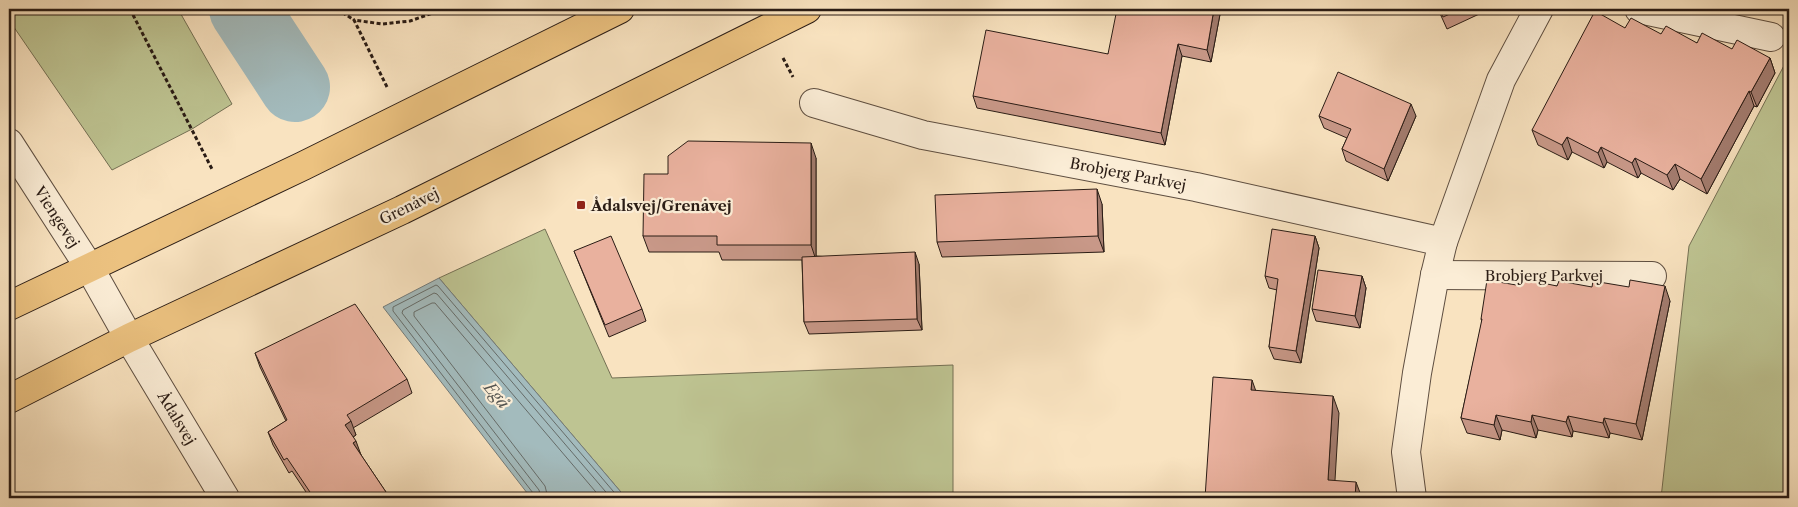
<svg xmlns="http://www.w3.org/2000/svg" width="1798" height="507" font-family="'Libre Caslon Text',serif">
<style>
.green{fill:#bec492;stroke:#747054}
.water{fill:#a3bbbd;stroke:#737b7a}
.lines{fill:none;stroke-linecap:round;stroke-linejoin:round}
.shore{stroke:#666c69;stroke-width:1}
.river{stroke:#a3bbbd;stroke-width:70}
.minor-casing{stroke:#5e4e40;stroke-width:30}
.major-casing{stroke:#2a1c15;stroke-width:30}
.path{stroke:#2a1c15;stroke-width:3;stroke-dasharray:4 2.5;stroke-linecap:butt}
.minor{stroke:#fbedd6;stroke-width:28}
.major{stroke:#ecc280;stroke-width:28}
.wall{fill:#c89888;stroke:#2a1c15}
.shaded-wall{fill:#a37c6f;stroke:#2a1c15}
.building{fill:#e9b19e;stroke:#2a1c15}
.poi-dot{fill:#8f2418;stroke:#fbedd6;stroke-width:2}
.labels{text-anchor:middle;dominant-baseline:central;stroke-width:4.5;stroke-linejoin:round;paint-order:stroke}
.street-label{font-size:15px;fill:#2a1c15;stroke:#fbedd6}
.poi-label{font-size:15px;font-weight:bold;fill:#2a1c15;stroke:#fbedd6;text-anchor:start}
.water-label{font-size:16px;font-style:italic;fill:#545450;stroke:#fbedd6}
</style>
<rect width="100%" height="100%" fill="#f9e3c0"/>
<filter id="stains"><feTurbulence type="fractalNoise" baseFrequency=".004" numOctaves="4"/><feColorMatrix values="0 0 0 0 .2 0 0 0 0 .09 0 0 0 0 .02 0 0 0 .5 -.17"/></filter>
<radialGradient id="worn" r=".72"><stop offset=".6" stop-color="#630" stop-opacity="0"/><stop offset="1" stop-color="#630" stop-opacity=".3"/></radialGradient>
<g class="green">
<path d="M9,9H178L232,104L192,129L112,170L9,20Z"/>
<path d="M1789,56V498H1661L1689,246Z"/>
<path d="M545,229L612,378L953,365V498H626L439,278Z"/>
</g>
<path class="water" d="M439,278L626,498H531L383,307Z"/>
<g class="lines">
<g class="shore">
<path d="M535,498L533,493L393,311V307L436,285L438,286L619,498"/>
<path d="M541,498L539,490L402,313L403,310L434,293L437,294L611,498"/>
<path d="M548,498L545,486L414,316V312L432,303H435L601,498"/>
</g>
<path class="river" d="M244,9L295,87"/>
<defs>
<g id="minor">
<path d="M1639,9L1771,37"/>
<path d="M814,103L923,135L1196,187L1443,242"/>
<path d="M9,143L89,267L129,338L225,498"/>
<path d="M1435,275L1652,276"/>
<path d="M1412,498L1406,452L1417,373L1435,275L1443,242L1501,80L1539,9"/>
</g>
<g id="major">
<path d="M9,306L303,166L620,9"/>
<path d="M9,399L129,338L402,210L807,9"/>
</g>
</defs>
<use href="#minor" class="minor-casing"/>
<use href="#major" class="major-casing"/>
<g class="path">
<path d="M130,9L213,171"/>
<path d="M337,9L354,20"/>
<path d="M783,58L793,77"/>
<path d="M387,87L354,20L382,24L410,21L444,9"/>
</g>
<use href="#minor" class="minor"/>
<use href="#major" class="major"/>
</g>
<g class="wall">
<path d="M1221,9L1211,62L1182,56L1165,145L977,108L973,96L1108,54Z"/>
<path d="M1438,9H1490L1447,29Z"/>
<path d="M1625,28L1770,58L1775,73L1757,107L1754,106L1707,194L1680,179L1673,190L1641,173L1638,178L1607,162L1604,168L1572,152L1568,160L1538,145L1532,130Z"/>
<path d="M1319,116H1416L1388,181L1346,161L1342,149L1347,138L1324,128Z"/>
<path d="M816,158V256L919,264L922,330L809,334L804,322L802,260H722L719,252H649L643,236L668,174Z"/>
<path d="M1102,204L1104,252L942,257L937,242Z"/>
<path d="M1315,236L1319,248L1301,363L1274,359L1269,347L1277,290L1269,288L1265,276Z"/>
<path d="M574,251L642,309L646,321L609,337Z"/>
<path d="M1362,276L1366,288L1360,328L1316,321L1312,309Z"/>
<path d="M1522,286H1557L1670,301L1642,440L1610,433L1609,438L1573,431L1572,437L1538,430L1536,438L1502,430L1500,440L1467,433L1461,418L1482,322L1481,319Z"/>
<path d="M255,353L407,379L412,393L353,428L356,435L353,437L361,455L390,498H310L292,471L289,473L273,445L268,432L286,421L260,367Z"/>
</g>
<g class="shaded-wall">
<path d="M1214,9H1221L1211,62L1207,50Z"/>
<path d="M1178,44L1182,56L1165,145L1161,133Z"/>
<path d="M1770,58L1775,73L1757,107L1751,92Z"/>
<path d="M1749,91L1754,106L1707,194L1701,179Z"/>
<path d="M1411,104L1416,116L1388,181L1384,169Z"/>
<path d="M1567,137L1572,152L1568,160L1562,145Z"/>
<path d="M811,143L816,158V260L811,245Z"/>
<path d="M1601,147L1607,162L1604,168L1598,153Z"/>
<path d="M1635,158L1641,173L1638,178L1632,163Z"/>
<path d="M1675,164L1680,179L1673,190L1667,175Z"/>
<path d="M1097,189L1102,204L1104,252L1098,236Z"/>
<path d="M1315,236L1319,248L1301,363L1296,351Z"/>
<path d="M915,252L919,264L922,330L917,319Z"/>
<path d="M1362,276L1366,288L1360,328L1355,316Z"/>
<path d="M1665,286L1670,301L1642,440L1636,424Z"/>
<path d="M1252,380L1258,397L1251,390Z"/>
<path d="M1333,396L1339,413L1334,497L1328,480Z"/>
<path d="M1496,415L1502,430L1500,440L1494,425Z"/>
<path d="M1532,415L1538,430L1536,438L1531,422Z"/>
<path d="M1568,416L1573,431L1572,437L1566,422Z"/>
<path d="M1604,418L1610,433L1609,438L1603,423Z"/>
<path d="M351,421L356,435L350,439L345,425Z"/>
<path d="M356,441L361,455L353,443Z"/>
<path d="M1356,482L1362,498H1355Z"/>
</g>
<g class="building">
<path d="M1117,9H1214L1207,50L1178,44L1161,133L973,96L986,30L1108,54Z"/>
<path d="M1439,9H1461L1443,17Z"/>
<path d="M1595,11L1625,28L1631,18L1661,34L1666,26L1697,43L1702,33L1732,49L1737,40L1770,58L1751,92L1749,91L1701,179L1675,164L1667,175L1635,158L1632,163L1601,147L1598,153L1567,137L1562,145L1532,130Z"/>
<path d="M1338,72L1411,104L1384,169L1342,149L1351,129L1319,116Z"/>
<path d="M688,141L811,143V245H717V236H643L644,174H668V156Z"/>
<path d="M1097,189L1098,236L937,242L935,195Z"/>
<path d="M1272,229L1315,236L1296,351L1269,347L1278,279L1265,276Z"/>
<path d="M611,236L642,309L605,325L574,251Z"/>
<path d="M915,252L917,319L804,322L802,257Z"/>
<path d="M1318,270L1362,276L1355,316L1312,309Z"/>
<path d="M1523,279L1557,286L1559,281L1592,287L1593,281L1629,287L1630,280L1665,286L1636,424L1604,418L1603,423L1568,416L1566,422L1532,415L1531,422L1496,415L1494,425L1461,418L1482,319H1481L1487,280L1522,286Z"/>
<path d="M355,304L407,379L347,415L351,421L345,425L356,441L353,443L390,498H314L287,458L284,460L268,432L287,420L255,353Z"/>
<path d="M1213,377L1252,380L1251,390L1333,396L1328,480L1356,482L1355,498H1205Z"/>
</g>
<rect class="poi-dot" x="576" y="200" width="10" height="10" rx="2.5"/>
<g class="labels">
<g class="street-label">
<text transform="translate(1128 174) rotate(11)">Brobjerg Parkvej</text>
<text transform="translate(409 206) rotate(-26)">Grenåvej</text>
<text transform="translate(57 217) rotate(57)">Viengevej</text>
<text x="1544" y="275">Brobjerg Parkvej</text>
<text transform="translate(177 418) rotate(59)">Ådalsvej</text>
</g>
<g class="poi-label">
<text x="591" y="205">Ådalsvej/Grenåvej</text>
</g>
<g class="water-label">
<text transform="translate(497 395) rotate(50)">Egå</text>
</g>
</g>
<rect width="1798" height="507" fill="none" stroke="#f9e3c0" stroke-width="30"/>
<rect x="10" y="10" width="1778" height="487" fill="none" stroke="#2a1c15" stroke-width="2.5"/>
<rect x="15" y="15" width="1768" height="477" fill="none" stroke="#2a1c15"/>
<rect width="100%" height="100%" filter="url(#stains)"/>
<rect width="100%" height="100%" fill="url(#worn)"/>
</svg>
